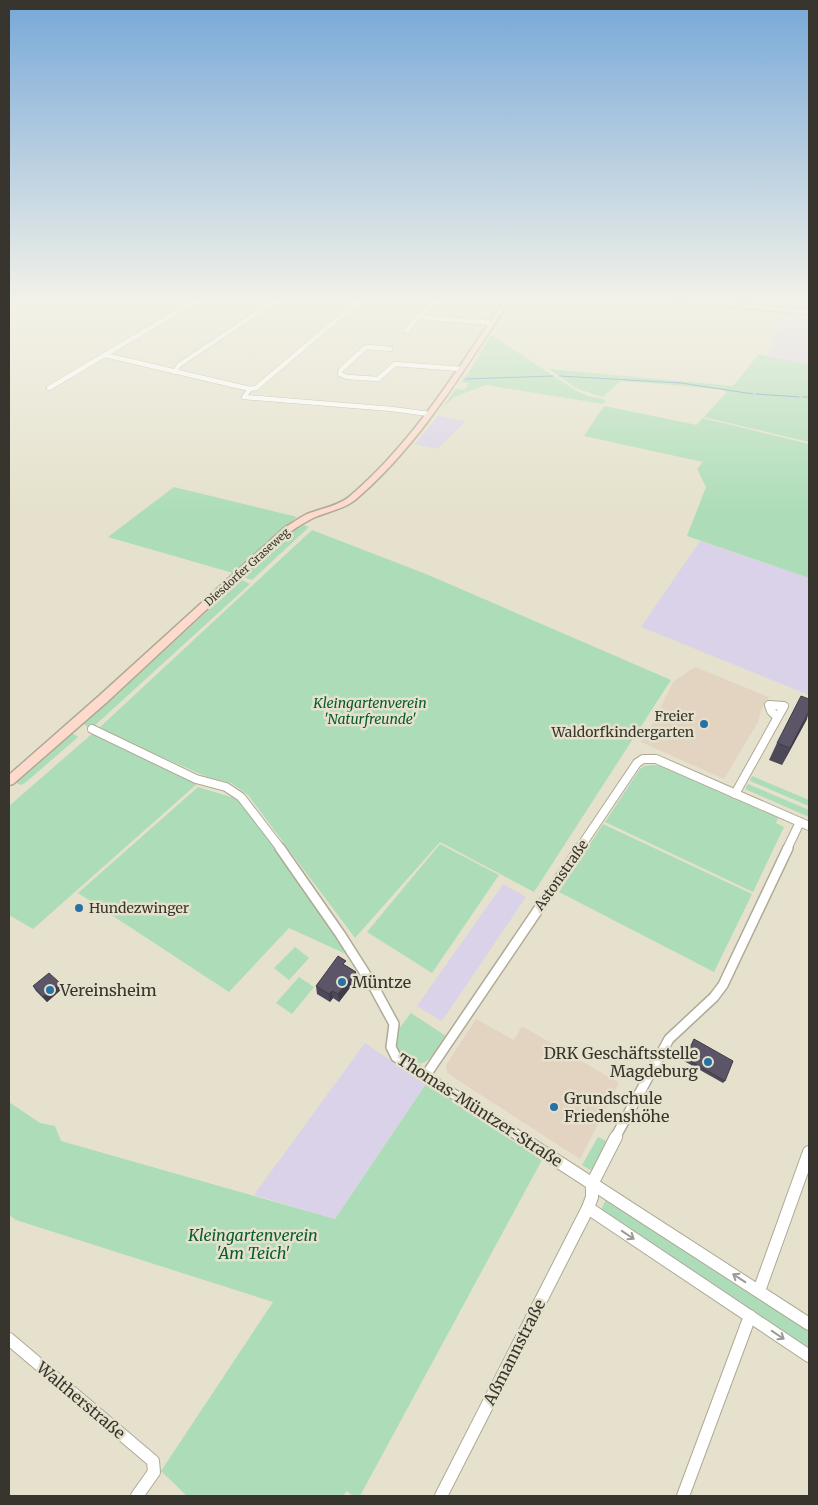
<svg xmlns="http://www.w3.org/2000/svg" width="818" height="1505" font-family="Merriweather,serif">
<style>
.industrial{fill:#dad2e8}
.education{fill:#e2d4c1}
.green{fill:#adddb8}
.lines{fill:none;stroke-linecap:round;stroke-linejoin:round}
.stream{stroke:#6f95c1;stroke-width:1}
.minor-far3-casing{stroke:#aeaa96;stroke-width:5.5}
.minor-far2-casing{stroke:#aeaa96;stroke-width:10}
.minor-far1-casing{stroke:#aeaa96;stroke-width:12}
.minor-casing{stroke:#aeaa96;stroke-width:14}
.secondary-casing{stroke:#aeaa96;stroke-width:3}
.minor-far3{stroke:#fff;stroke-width:4.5}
.minor-far2{stroke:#fff;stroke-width:8}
.minor-far1{stroke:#fff;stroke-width:9}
.minor{stroke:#fff;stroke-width:12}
.secondary{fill:#fedacd;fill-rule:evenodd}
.wall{fill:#4e4959}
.shaded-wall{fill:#403c48}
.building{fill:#5b5567;stroke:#403c48}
.oneway{stroke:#9b9a96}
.poi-dot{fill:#2771a4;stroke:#e5e1cc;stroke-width:2}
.labels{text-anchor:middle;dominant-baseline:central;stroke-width:5;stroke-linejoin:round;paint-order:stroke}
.far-street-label{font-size:11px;fill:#37352d;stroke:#e5e1cc}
.park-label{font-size:14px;font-style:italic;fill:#085d2d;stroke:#e5e1cc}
.poi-label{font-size:14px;fill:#37352d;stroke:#e5e1cc;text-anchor:end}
.street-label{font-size:14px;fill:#37352d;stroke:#e5e1cc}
.near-poi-label{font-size:16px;fill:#37352d;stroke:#e5e1cc;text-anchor:start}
.near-street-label{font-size:16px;fill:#37352d;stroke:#e5e1cc}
.near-park-label{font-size:16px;font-style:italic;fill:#085d2d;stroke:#e5e1cc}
</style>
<rect width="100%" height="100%" fill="#e5e1cc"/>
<g class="industrial">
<path d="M784,311L809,314V365L768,356Z"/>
<path d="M438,416L466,421L437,449L415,444Z"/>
<path d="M700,541L809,578V695L641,627Z"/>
<path d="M503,884L526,897L442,1021L417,1006Z"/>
<path d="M365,1043L426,1084L335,1219L254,1195Z"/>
</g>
<g class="education">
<path d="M695,667L769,697L762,708L758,722L724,779L641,742L651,726L674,681Z"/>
<path d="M476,1019L514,1040L522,1026L619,1083L580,1159L447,1073L446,1065Z"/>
</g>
<g class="green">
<path d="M680,299H809V311L775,307L773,303H770L771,306Z"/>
<path d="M491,335L575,390L588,396L606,400L603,404L486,385L454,397L443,407L456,389L464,390L469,383L461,382L467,375Z"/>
<path d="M759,354L809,365V442L704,417L727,392L720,389L621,381L602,397L576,388L549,369L733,386Z"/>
<path d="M604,406L697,425L702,418L809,444V578L687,536L706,487L697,469L703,462L584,436Z"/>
<path d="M174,487L297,517L233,573L108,537Z"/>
<path d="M301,524L309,527L252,580L243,577Z"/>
<path d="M312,530L426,574L671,680L534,892L440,842L355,938L248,795L231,783L207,777L98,729Z"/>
<path d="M242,580L250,584L92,728L86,726L84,724L86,722Z"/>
<path d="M72,733L78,737L25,783L21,785L16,783Z"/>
<path d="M93,733L198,783L33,929L9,915V806Z"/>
<path d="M652,765L661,766L778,818L776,823L784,827L753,892L605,822L640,769L644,766Z"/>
<path d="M752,776L809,800V806L750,781Z"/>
<path d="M748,784L809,810V817L745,789Z"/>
<path d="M198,787L231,797L234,795L261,828L348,955L289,928L229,992L78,893Z"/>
<path d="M603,824L752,894L714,972L559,892Z"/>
<path d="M440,844L499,875L432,973L367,932Z"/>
<path d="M295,947L309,958L289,980L274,968Z"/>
<path d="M299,977L314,987L292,1014L276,1003Z"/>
<path d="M411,1013L446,1036C430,1061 421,1077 395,1048V1034Z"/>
<path d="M426,1084L542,1160L360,1496H353L347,1491L343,1496H187L161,1471L273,1302L16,1220L9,1215V1102L40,1123L55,1126L61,1141L335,1219Z"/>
<path d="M598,1137L608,1142L594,1168L590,1170L582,1165Z"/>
<path d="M607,1197L809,1330V1350L600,1212Z"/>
</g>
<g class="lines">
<g class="stream">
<path d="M559,376L681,383L753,394"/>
<path d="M466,379L553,376"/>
<path d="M756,394L799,397"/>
<path d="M803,397H809"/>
</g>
<defs>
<g id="minor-far3">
<path d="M361,299L256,388L250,389L244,397L392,409L429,414"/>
<path d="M418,317L492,323"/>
<path d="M406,331L435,299"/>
<path d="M390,349L366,347L341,370L340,374L347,377L378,379L395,364L461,369"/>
<path d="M105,355L250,389"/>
<path d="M175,372L179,365L278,299"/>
<path d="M49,388L199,299"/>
</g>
<g id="minor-far2">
<path d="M92,729L196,779L226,787L241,797L281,849"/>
<path d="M735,794L784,706L769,705L771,711L777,717"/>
<path d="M579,849L637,763L643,759H656L809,826"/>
<path d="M787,849L800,822"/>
</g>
<g id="minor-far1">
<path d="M280,848L340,934L375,989L394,1024L391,1047L396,1057L522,1138"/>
<path d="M426,1075L580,848"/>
<path d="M615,1138L669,1039L714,997L723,985L788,848"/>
</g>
<g id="minor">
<path d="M520,1137L809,1324"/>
<path d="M588,1208L809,1356"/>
<path d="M759,1291L809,1152"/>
<path d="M9,1339L153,1461L154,1472L137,1496"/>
<path d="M441,1496L588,1208L592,1197V1184L616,1137"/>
<path d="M683,1496L750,1316"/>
</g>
<g id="secondary">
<path d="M505,299H511C464,369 420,445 355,500C344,509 326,512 313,518C305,522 297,527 290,532L107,702L13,784L9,785V775L99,696L284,528C291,524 299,518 307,514C320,509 338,506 349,497C414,442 458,368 505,299Z"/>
<path d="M637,299C695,299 752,305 809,310V314Z"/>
</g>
</defs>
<use href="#minor-far3" class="minor-far3-casing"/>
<use href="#minor-far2" class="minor-far2-casing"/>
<use href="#minor-far1" class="minor-far1-casing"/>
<use href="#minor" class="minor-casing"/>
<use href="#secondary" class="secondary-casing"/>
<use href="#minor-far3" class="minor-far3"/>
<use href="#minor-far2" class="minor-far2"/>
<use href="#minor-far1" class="minor-far1"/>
<use href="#minor" class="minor"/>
<use href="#secondary" class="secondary"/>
</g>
<g class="wall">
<path d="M807,719L782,765L769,760L777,743Z"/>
<path d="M346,966L356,972V980L339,1002L333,998L330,1002L317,994L316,986Z"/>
<path d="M60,983L63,988L47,1002L36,991L33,986Z"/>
<path d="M694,1039L725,1081L723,1083L684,1061Z"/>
</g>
<g class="shaded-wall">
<path d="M809,711L807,719L782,765L790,748Z"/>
<path d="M356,972V980L339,1002L338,994Z"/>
<path d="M60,983L63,988L47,1002L43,997Z"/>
<path d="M332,991L333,998L330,1002L329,994Z"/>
</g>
<g class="building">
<path d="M801,696L809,699V711L790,748L777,743Z"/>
<path d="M338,956L346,961L343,964L356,972L338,994L332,991L329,994L316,986Z"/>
<path d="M49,973L60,983L43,997L33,986Z"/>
<path d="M694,1039L733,1061L725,1081L685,1058Z"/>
</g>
<defs><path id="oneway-shaft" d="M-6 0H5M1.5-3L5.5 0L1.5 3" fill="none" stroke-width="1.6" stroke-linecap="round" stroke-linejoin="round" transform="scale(1.25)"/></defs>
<g class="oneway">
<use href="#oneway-shaft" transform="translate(628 1235) rotate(34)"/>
<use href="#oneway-shaft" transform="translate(739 1278) rotate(-147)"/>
<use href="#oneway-shaft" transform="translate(778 1335) rotate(34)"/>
</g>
<linearGradient id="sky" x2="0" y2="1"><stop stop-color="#77a8d8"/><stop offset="0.59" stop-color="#f3f2e8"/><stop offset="1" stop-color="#f3f2e8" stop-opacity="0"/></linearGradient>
<rect width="818" height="510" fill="url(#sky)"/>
<g class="poi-dot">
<circle cx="704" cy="724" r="5"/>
<circle cx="79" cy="908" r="5"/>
<circle cx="342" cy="982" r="5"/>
<circle cx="50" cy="990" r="5"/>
<circle cx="708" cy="1062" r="5"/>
<circle cx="554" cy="1107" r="5"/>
</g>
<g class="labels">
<g class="far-street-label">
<text transform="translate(247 567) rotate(-42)">Diesdorfer Graseweg</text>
</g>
<g class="park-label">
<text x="370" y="703">Kleingartenverein<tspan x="370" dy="16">'Naturfreunde'</tspan></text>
</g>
<g class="poi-label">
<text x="694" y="716">Freier<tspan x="694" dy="16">Waldorfkindergarten</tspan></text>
<text x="89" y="908" text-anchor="start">Hundezwinger</text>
</g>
<g class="street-label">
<text transform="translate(561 875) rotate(-55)">Astonstraße</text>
</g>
<g class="near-poi-label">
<text x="352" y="982">Müntze</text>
<text x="60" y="990">Vereinsheim</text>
<text x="698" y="1053" text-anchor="end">DRK Geschäftsstelle<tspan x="698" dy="18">Magdeburg</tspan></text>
<text x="564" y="1098">Grundschule<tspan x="564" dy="18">Friedenshöhe</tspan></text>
</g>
<g class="near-street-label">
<text transform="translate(480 1110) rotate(33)">Thomas-Müntzer-Straße</text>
<text transform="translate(514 1352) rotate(-63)">Aßmannstraße</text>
<text transform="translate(81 1400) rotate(40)">Waltherstraße</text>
</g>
<g class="near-park-label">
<text x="253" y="1235">Kleingartenverein<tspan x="253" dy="18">'Am Teich'</tspan></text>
</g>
</g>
<rect width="818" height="1505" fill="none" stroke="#37352d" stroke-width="20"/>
</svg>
